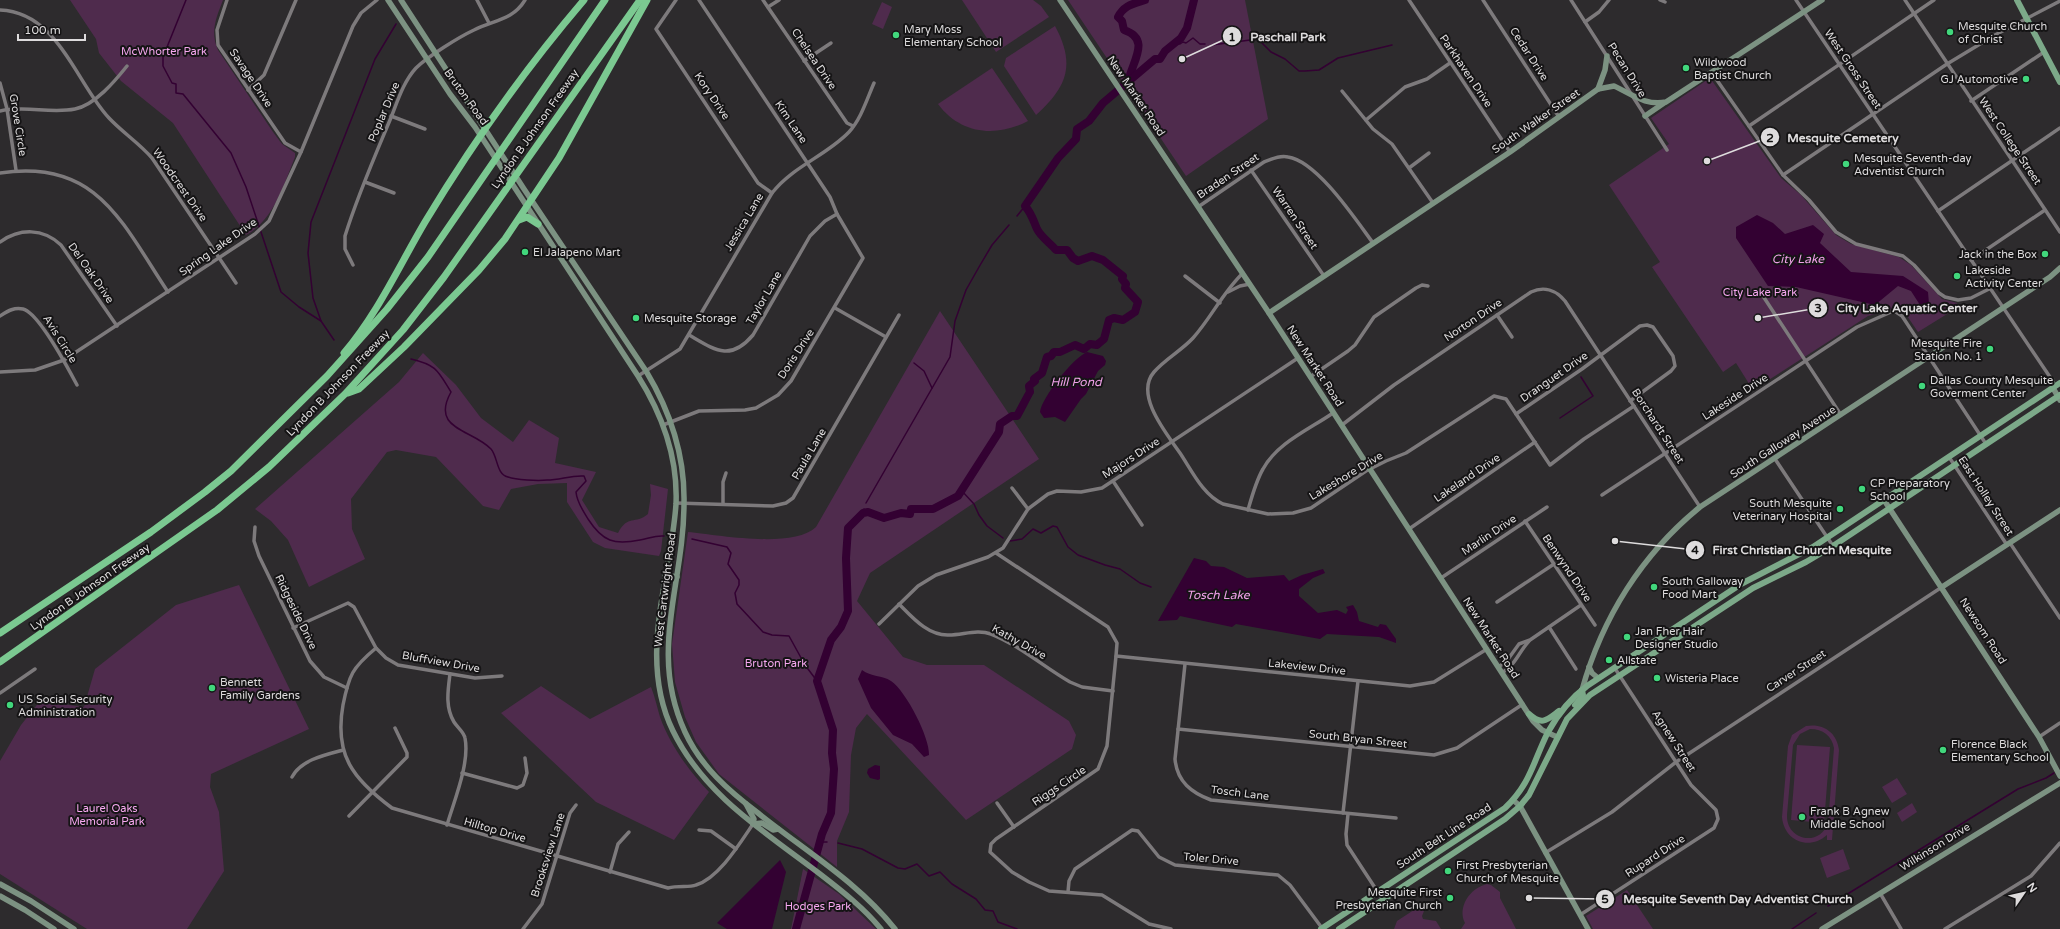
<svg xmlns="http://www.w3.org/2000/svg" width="2060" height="929" font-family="'Varela Round',sans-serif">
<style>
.green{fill:#4f2b4d;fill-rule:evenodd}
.water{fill:#330132}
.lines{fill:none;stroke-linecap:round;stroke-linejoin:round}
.stream{stroke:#330132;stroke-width:1.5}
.river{stroke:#330132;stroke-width:8}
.street{stroke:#7d7a7c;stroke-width:3.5}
.secondary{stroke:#7c9282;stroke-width:5.5}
.primary{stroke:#7ca989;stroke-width:6}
.highway{stroke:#7bc991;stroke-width:7}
.poi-dot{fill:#41d77c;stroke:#151415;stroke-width:1.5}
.labels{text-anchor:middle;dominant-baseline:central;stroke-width:4;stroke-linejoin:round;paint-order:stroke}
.poi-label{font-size:11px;fill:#dedcdd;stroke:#151415;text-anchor:start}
.park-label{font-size:11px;fill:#f7a8f0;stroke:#151415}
.street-label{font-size:11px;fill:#dedcdd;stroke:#151415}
.water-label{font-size:12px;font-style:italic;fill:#f0a1e9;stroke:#151415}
.leader{fill:none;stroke:#dedcdd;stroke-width:1.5}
.callout-dot{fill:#dedcdd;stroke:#151415;stroke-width:1.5}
.mark-label{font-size:12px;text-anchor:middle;font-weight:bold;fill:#111}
.callout-label{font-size:12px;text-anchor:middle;font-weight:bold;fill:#dedcdd;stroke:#151415;stroke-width:4;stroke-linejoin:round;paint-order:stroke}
</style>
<rect width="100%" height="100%" fill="#2d2b2d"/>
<g class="green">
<path d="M70,0H223C216,18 210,32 218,50L273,132L282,144L295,153V157C284,184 274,220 246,235L173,123L121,81L99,53L96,39Z"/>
<path d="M962,0H1033L1041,6L1049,17L996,52Z"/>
<path d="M1068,0H1245L1268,119L1186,176Z"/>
<path d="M882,2L892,7L883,29L872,24Z"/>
<path d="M1055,26C1076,65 1067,87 1036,115L1004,66L1006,58Z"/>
<path d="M992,68L1028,121C996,138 960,134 938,104Z"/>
<path d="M1710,78L1781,178L1801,195L1836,235L1851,244L1899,257L1911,265L1942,299L1957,303L1952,311L1918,332L1901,307L1868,316L1753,390L1736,363L1723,372L1652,267L1660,262L1609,185L1669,144L1651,118Z"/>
<path d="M940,311L1039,459L870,573L857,601L903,657L927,665H984L1069,721L1076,735L1072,749L966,820L867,714L856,728L851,755L849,812L837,841V867L719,774L696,742L685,717L675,682L672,644L688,532C719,535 793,549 816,527Z"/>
<path d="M423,353L456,385L481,418L513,442L529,420L559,438L555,463L596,472L582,500L599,527L618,533C628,514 635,525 648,514L651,495L650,484L668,489L661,551L659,556L605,548L593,542L567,502V483L538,484L511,489L499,510L483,506L436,457L396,450L387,452L351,499L352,529L365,559L309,587L288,540L271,521L255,509L399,382Z"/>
<path d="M239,585L309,729L211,774L210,787L219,812L224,871L187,929H87L0,874V761L21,725L40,701L84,707L95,669L176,605Z"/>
<path d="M541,686L590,719L651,687C655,697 657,707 660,717C670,745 689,771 709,792L674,840L596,802L501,713Z"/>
<path d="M1806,726C1824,723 1837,733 1839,750L1832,840H1827V835C1809,851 1784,841 1782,817L1788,746L1792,735ZM1810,729C1823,729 1832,736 1834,748L1828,823C1820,847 1786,841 1787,815L1793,745L1800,734Z"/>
<path d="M1797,745L1830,747L1824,823L1791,820Z"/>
<path d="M1897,778L1907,794L1892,803L1882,787Z"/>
<path d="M1912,803L1917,812L1902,822L1897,813Z"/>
<path d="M1843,849L1850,869L1827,878L1820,858Z"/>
<path d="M803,869L839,894L876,929H791Z"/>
<path d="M1487,884L1491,885L1500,892V898L1516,929H1461L1465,923C1457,907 1470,888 1487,884Z"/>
<path d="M1627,890L1653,929H1593L1586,916Z"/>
<path d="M1420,906L1424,911L1422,916L1423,919L1436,921L1441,929H1394L1397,921Z"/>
</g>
<g class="water">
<path d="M1757,215L1773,223L1785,234L1813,225L1824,234L1820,243L1851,272L1903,276L1928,292L1929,304L1920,305L1911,291L1898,286L1875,305L1796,287L1768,286L1736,238V227Z"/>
<path d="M1087,352L1103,356L1106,361L1105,365L1098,371L1086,394L1081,399L1065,422L1055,417L1044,418L1040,412C1042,397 1073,358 1087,352Z"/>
<path d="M1194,558L1206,561L1211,566L1224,567L1247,578L1284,575L1289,581L1302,575L1323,569L1325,573L1313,578L1299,589V596L1318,613L1337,610L1346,614L1348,610L1346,607L1353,605L1357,612L1359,621L1378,627L1380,624L1386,625L1396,639V643L1379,637L1327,634L1320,639L1236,624L1232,627L1180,616L1177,620L1158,621Z"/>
<path d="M862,670C871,677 882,675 891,681C906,691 930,738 929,755L924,757L912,744L893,735L871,708L858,679Z"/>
<path d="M875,765L880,766V779L878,780L870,778L867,773L868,769Z"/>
<path d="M780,860L786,872L772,929H727L717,923Z"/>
</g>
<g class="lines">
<g class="stream">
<path d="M186,0L163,57V66L172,83L176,84V93L183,94L231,153L246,187L281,292L299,307L321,321"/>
<path d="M1175,43L1180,44L1183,42L1186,43L1193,38L1200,44H1205"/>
<path d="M1212,45L1258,39L1271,52L1285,59L1299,71H1305L1319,70L1338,58L1392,45"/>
<path d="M1017,216L1025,206"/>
<path d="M334,340L321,321L313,298L308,253L311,222L375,59L396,24"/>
<path d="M411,359C437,365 438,371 451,392C430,430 472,429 491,449C498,457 496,474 508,477C516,480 538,481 547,480C560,480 571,475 584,476L586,481L576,492C577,503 583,510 588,519C603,542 614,545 640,540C648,539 655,535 664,536"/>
<path d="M914,363L924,371L932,388"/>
<path d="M1560,418L1593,396L1581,377"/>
<path d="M961,490L974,504L979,515L987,526L1003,538"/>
<path d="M866,503L950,357L955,321L966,290L979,267L992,245L1009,225"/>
<path d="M863,513L864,509"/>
<path d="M692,539L727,547L731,553L728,564L739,580V585L735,593L737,604L763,632L772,635L789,636L805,665L817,681"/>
<path d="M1010,541L1022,539L1033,529L1041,533L1053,526L1057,527L1068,547L1078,555L1105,565L1120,569L1140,583L1151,587"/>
<path d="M821,842H827"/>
<path d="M838,843L862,849L898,868L905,869L917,864L929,876L940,872L952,884L976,899L985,910L993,911L998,922L1017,929"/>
<path d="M1828,906L2018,789L2046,778L2054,773"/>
<path d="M1792,929L1816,913"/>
</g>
<g class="river">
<path d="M1128,82C1133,60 1151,39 1124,30L1122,21L1118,17C1124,5 1133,4 1145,0"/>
<path d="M796,929L822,834L831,813L834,769L832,753L833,730L817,681L831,640L841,627L848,611L846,558L848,528L863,513L868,512L884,518L901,513L910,514L911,509H933L958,496L999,432L1000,424L1012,416H1017C1019,413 1029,393 1030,392L1029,386L1035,381L1034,379L1042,373L1047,357L1051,356L1054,352H1060L1075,345L1084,349L1090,344L1097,345L1104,339L1109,320L1114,318L1123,320L1135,312L1138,302L1125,288L1126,284L1122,279L1123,276L1103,260L1092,256L1078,261L1073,258L1067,250H1056C1050,243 1041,237 1037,229C1033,220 1032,214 1025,206L1058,158L1076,139L1077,129L1089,121L1103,103L1155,59H1160L1165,51L1181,38L1187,28L1194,0"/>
</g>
<g class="street">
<path d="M227,0L217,30L218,45L285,143L301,152"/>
<path d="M477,0L489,23"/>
<path d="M676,0L656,29L758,183L772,193"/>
<path d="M763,0L847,123L853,126"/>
<path d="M1409,0L1510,152"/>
<path d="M1483,0L1559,117"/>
<path d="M1571,0L1667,150"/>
<path d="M1660,0L1665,2"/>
<path d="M1796,0L2052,380"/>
<path d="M1905,0L2060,232"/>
<path d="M768,7L779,0"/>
<path d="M0,10C58,12 76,83 109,118C122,132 139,143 152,158L236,283"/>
<path d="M1585,22L1599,12L1609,0"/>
<path d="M804,61L831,43"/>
<path d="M1712,73L1783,175L1809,200L1836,232L1856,244L1903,256L1914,265L1939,293L1945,297L1958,300L1971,298L1991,288"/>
<path d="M0,83L7,109L16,170"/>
<path d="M248,90L264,75L296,0"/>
<path d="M1342,91L1373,129L1392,144L1433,203"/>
<path d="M1971,101L2044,52"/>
<path d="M0,111C25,105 50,114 75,109C95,105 115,81 127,66"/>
<path d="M391,116L425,129"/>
<path d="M1366,120L1405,87L1427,79L1450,63"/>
<path d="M1749,126L1934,0"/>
<path d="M1409,168L1429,153"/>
<path d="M1251,170L1324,276"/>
<path d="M0,173C97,158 122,223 168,292"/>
<path d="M1783,175L1947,64L1995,35L2060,1"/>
<path d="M365,182L394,193"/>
<path d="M1198,207L1264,162C1272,159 1280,155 1288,157C1317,161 1356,220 1373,243"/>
<path d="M1938,211L2060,128"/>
<path d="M0,242C20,228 43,228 61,245L117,326"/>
<path d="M1971,260L2045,210"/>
<path d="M353,265L345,249V236C357,197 374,158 390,120C397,103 403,82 416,68C427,57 459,37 474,30C494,20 513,20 525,0"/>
<path d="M1243,273C1223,292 1211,318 1193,338C1181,351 1165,359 1154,372C1134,395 1167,434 1180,453C1192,471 1203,495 1223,504L1268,514L1293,513L1311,508L1366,471L1386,461L1406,453L1494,396L1506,399L1550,465L1584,439L1634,406"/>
<path d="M1185,276L1220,303"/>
<path d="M1228,292L1240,286L1250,284"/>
<path d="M1761,293L1841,415"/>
<path d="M835,308L886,337"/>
<path d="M1497,315L1512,337"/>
<path d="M0,316C8,311 14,307 23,309C39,313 69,370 77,385"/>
<path d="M689,335C715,350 730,362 753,335L810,236L825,221L837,214"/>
<path d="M0,372L35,370L64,360L255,234L269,221L301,152L353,26L361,13L377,0"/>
<path d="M638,376L680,349L772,193C793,166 826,156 849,132C861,119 867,99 874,83"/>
<path d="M1310,377L1348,351L1355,345L1374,317L1416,288L1422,285L1428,286"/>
<path d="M1516,414L1582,369L1640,326L1647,325L1653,327L1673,356L1675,366L1671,371L1630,401"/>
<path d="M663,425L699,411L745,410L756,408L778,395L791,381L863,258L837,214L830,197L699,0"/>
<path d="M1342,425L1394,385L1531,292C1544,286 1556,290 1565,301L1700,507"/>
<path d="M1949,457L2007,545"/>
<path d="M1775,459L1833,546"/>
<path d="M1113,481L1142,525"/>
<path d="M1012,488L1028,509"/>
<path d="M1602,495L1857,327L1891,312H1896L1902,316L1986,444"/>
<path d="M676,503L773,506L786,503L793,498L899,315"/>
<path d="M723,504V482L726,473"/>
<path d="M1248,510C1252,496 1256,481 1263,469C1277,443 1310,429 1333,413"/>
<path d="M1525,521L1595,625"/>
<path d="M255,527L254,541L259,556L310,661L324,677L347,688"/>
<path d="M1409,529L1535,442"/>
<path d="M2010,543L2060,618"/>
<path d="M996,553L1108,627L1117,643L1116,656L1107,746L1098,769L996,839L991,844L990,852L1012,872L1029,882L1049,891L1102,895L1149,924L1171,929"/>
<path d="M1441,578L1547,507"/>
<path d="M1497,602L1554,564"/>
<path d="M899,604C912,617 928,636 949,635C963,635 977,629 991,634C1019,645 1044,667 1070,682L1082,687L1113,691"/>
<path d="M879,624L918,586L936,575L988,557L1003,548L1028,509L1048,494L1057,491L1081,492L1102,488L1298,358"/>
<path d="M1549,627L1576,669"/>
<path d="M293,628L348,603L354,607L376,648L386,658L398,665L475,678L502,676"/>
<path d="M376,648C352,668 349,675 343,705C334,755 353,779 392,808L668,888C679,885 689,888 696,885C719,878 740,843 753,824"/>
<path d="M1116,656L1410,686L1434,682L1487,649"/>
<path d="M1185,664L1175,759C1177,782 1192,793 1211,800L1396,818"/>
<path d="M1498,667L1506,662L1519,644L1530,640L1581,605"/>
<path d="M1502,673C1517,663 1518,653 1529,641"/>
<path d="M0,693L35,669"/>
<path d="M1178,729L1434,755L1457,748L1523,704"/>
<path d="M2039,737L2060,723"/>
<path d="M462,773L517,788L523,785L527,773L525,758"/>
<path d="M292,777C301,760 324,755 343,750"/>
<path d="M997,803L1014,827"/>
<path d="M1343,813L1358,681"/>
<path d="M1348,814L1346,834L1347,845L1383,900"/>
<path d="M349,816L407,757V753L395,728"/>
<path d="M447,825C454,801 470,763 465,738C464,732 457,727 454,722C445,707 448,690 450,674"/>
<path d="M699,830L711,831L736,849"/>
<path d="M1545,853L1612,812L1676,762L1942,587"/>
<path d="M610,872L618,844L629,832"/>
<path d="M1068,892L1069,881L1075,869L1132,830L1138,831L1159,857L1175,865L1278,875L1290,885L1322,928"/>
<path d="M1880,893L1901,929"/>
<path d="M1580,915L1714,828L1718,819L1716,810L1691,785L1614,667"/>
<path d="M523,929L542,904L570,813L576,805"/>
<path d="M1945,929L2031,876L2060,843"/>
</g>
<g class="secondary">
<path d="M388,0L450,94L475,127L638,376C662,414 678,458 676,504C671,579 637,657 673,731C704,795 765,832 820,874C842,891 864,908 881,929"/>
<path d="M401,0L524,189L646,371C670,411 685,456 684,503C684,585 648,652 685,732C701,767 729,791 758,813C804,850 858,882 895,929"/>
<path d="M1060,0L1269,313L1533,721L1542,730L1557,737"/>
<path d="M1598,89L1605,70L1607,56"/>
<path d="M1645,116L1664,103"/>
<path d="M1269,313L1510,152L1598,89L1614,86C1632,94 1645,106 1666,102L1822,0"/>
<path d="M2052,380L2053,388L2060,400"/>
<path d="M1884,500L2039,737L2060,776"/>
<path d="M665,575L677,577"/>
<path d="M1942,587L2060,510"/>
<path d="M1589,667L1592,673L1598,678"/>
<path d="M1582,690C1602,618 1642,554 1700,507L2050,277L2060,268"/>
<path d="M1513,800L1520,806L1588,929"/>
<path d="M746,804L754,819L753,824"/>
<path d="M753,824L762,823L773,830L778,829"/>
<path d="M0,884L31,901L74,929"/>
<path d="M0,896L25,910L54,929"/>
<path d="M1822,929L2060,783"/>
</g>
<g class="primary">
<path d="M2017,0L2060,82"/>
<path d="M1575,705L1583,695L1582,690"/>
<path d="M1529,714C1542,726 1547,720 1559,711"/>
<path d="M1321,929L1505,808C1531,783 1533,762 1548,732C1558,714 1571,698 1587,686L1741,584L1813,547L2060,383"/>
<path d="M1339,929L1505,819L1520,806L1529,795L1567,719L1590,695L1753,588L1806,562L1833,546L2060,395"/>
</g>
<g class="highway">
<path d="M519,220L527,217L538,224"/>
<path d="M344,353C378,313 399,266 425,222C472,144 525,69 584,0"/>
<path d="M348,393L359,389L404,347L479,270L505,239L559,158L647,0"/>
<path d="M0,633L151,532L205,492L231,471L327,376L387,309L428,257L605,0"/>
<path d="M0,662L217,510L269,467L345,394L403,330L444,277L640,0"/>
</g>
</g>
<g class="poi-dot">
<circle cx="1950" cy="32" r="4"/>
<circle cx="896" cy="35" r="4"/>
<circle cx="1686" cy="68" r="4"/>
<circle cx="2026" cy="79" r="4"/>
<circle cx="1846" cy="164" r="4"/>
<circle cx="525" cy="252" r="4"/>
<circle cx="2045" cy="254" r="4"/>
<circle cx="1957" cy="276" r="4"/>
<circle cx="636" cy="318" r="4"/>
<circle cx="1990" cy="349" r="4"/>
<circle cx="1922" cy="386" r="4"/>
<circle cx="1862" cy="489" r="4"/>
<circle cx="1840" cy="509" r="4"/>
<circle cx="1654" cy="587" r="4"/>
<circle cx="1627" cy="637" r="4"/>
<circle cx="1609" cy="660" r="4"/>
<circle cx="1657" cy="678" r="4"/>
<circle cx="212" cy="688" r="4"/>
<circle cx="10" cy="705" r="4"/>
<circle cx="1943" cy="750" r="4"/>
<circle cx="1802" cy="817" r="4"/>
<circle cx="1448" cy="871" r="4"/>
<circle cx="1450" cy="898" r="4"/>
</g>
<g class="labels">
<g class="poi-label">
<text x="1958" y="26">Mesquite Church<tspan x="1958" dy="13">of Christ</tspan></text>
<text x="904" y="29">Mary Moss<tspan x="904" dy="13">Elementary School</tspan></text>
<text x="1694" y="62">Wildwood<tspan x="1694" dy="13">Baptist Church</tspan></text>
<text x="2018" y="79" text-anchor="end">GJ Automotive</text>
<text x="1854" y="158">Mesquite Seventh-day<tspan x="1854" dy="13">Adventist Church</tspan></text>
<text x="533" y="252">El Jalapeno Mart</text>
<text x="2037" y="254" text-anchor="end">Jack in the Box</text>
<text x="1965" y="270">Lakeside<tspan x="1965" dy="13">Activity Center</tspan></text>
<text x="644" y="318">Mesquite Storage</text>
<text x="1982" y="343" text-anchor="end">Mesquite Fire<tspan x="1982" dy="13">Station No. 1</tspan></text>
<text x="1930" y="380">Dallas County Mesquite<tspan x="1930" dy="13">Goverment Center</tspan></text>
<text x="1870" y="483">CP Preparatory<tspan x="1870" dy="13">School</tspan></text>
<text x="1832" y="503" text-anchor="end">South Mesquite<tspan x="1832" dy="13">Veterinary Hospital</tspan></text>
<text x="1662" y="581">South Galloway<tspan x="1662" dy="13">Food Mart</tspan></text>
<text x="1635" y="631">Jan Fher Hair<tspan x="1635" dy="13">Designer Studio</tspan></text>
<text x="1617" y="660">Allstate</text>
<text x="1665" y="678">Wisteria Place</text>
<text x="220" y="682">Bennett<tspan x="220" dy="13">Family Gardens</tspan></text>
<text x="18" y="699">US Social Security<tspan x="18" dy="13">Administration</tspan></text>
<text x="1951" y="744">Florence Black<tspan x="1951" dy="13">Elementary School</tspan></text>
<text x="1810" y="811">Frank B Agnew<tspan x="1810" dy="13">Middle School</tspan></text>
<text x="1456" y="865">First Presbyterian<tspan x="1456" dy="13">Church of Mesquite</tspan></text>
<text x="1442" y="892" text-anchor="end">Mesquite First<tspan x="1442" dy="13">Presbyterian Church</tspan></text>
</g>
<g class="park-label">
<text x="164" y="51">McWhorter Park</text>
<text x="1760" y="292">City Lake Park</text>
<text x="776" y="663">Bruton Park</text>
<text x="107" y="808">Laurel Oaks<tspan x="107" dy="13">Memorial Park</tspan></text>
<text x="818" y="906">Hodges Park</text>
</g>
<g class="street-label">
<text transform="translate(1529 54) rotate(57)">Cedar Drive</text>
<text transform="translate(814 59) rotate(56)">Chelsea Drive</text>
<text transform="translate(1853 69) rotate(56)">West Gross Street</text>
<text transform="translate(1627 70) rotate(58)">Pecan Drive</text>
<text transform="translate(1466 71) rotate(56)">Parkhaven Drive</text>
<text transform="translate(251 78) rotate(56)">Savage Drive</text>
<text transform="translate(712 96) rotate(56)">Kory Drive</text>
<text transform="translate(1136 96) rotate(56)">New Market Road</text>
<text transform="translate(466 97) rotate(54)">Bruton Road</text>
<text transform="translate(384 112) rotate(-67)">Poplar Drive</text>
<text transform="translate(1536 121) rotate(-35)">South Walker Street</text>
<text transform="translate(791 122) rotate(56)">Kim Lane</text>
<text transform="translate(18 125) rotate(81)">Grove Circle</text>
<text transform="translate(535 129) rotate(-55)">Lyndon B Johnson Freeway</text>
<text transform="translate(2010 141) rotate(56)">West College Street</text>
<text transform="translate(1228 176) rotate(-34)">Braden Street</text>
<text transform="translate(180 185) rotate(55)">Woodcrest Drive</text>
<text transform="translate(1295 218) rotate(56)">Warren Street</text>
<text transform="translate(744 222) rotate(-59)">Jessica Lane</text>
<text transform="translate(218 247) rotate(-35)">Spring Lake Drive</text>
<text transform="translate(91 273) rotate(55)">Del Oak Drive</text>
<text transform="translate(764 298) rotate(-60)">Taylor Lane</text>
<text transform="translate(1473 320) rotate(-34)">Norton Drive</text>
<text transform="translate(60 339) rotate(58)">Avis Circle</text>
<text transform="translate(796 354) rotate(-57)">Doris Drive</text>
<text transform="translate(1315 366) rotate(57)">New Market Road</text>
<text transform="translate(1554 377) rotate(-35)">Dranguet Drive</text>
<text transform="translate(338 383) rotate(-46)">Lyndon B Johnson Freeway</text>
<text transform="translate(1735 397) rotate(-33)">Lakeside Drive</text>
<text transform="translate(1658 426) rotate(57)">Borchardt Street</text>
<text transform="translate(1783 442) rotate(-33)">South Galloway Avenue</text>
<text transform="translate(809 454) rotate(-60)">Paula Lane</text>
<text transform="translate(1131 458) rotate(-33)">Majors Drive</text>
<text transform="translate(1346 476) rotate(-31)">Lakeshore Drive</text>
<text transform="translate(1467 478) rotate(-34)">Lakeland Drive</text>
<text transform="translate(1986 496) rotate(57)">East Holley Street</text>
<text transform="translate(1489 535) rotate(-34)">Marlin Drive</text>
<text transform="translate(1567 568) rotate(56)">Benwynd Drive</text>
<text transform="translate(90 587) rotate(-35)">Lyndon B Johnson Freeway</text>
<text transform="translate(665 590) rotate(-83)">West Cartwright Road</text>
<text transform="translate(296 612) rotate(64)">Ridgeside Drive</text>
<text transform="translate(1983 631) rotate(57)">Newsom Road</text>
<text transform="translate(1491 638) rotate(57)">New Market Road</text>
<text transform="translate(1019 642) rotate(29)">Kathy Drive</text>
<text transform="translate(441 662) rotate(10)">Bluffview Drive</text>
<text transform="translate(1307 667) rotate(6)">Lakeview Drive</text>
<text transform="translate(1796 671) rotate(-33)">Carver Street</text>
<text transform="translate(1358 739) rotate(6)">South Bryan Street</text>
<text transform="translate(1674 741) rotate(57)">Agnew Street</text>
<text transform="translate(1059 786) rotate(-34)">Riggs Circle</text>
<text transform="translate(1240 793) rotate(7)">Tosch Lane</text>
<text transform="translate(495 830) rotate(16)">Hilltop Drive</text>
<text transform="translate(1444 836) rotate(-33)">South Belt Line Road</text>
<text transform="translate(1935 847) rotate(-32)">Wilkinson Drive</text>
<text transform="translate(548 855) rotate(-72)">Brooksview Lane</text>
<text transform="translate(1655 856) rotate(-33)">Rupard Drive</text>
<text transform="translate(1211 859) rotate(5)">Toler Drive</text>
</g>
<g class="water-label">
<text x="1798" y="259">City Lake</text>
<text x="1076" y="382">Hill Pond</text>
<text x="1218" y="595">Tosch Lake</text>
</g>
</g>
<path class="leader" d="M1182 59L1232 36M1707 161L1770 137M1758 318L1818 308M1615 541L1695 550M1529 898L1605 899"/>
<g class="callout-dot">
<circle cx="1182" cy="59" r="4"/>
<circle cx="1707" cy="161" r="4"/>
<circle cx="1758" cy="318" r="4"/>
<circle cx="1615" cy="541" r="4"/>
<circle cx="1529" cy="898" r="4"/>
<circle cx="1232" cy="36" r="10"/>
<circle cx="1770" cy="137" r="10"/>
<circle cx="1818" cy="308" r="10"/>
<circle cx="1695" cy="550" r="10"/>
<circle cx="1605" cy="899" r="10"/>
</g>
<g class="mark-label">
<text x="1232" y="41">1</text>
<text x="1770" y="142">2</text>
<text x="1818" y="312">3</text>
<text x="1695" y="554">4</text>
<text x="1605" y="903">5</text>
</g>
<g class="callout-label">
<text x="1288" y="41">Paschall Park</text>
<text x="1843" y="142">Mesquite Cemetery</text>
<text x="1907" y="312">City Lake Aquatic Center</text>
<text x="1802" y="554">First Christian Church Mesquite</text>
<text x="1738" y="903">Mesquite Seventh Day Adventist Church</text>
</g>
<g transform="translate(2024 893) rotate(56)" stroke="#151415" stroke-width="3" paint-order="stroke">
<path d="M0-3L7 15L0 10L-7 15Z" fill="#dedcdd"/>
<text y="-6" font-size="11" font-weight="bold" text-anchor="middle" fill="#dedcdd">N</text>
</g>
<path d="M18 34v6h67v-6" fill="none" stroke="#dedcdd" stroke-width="2"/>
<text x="24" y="34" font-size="12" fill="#dedcdd" stroke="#151415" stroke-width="3" paint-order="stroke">100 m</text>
</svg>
